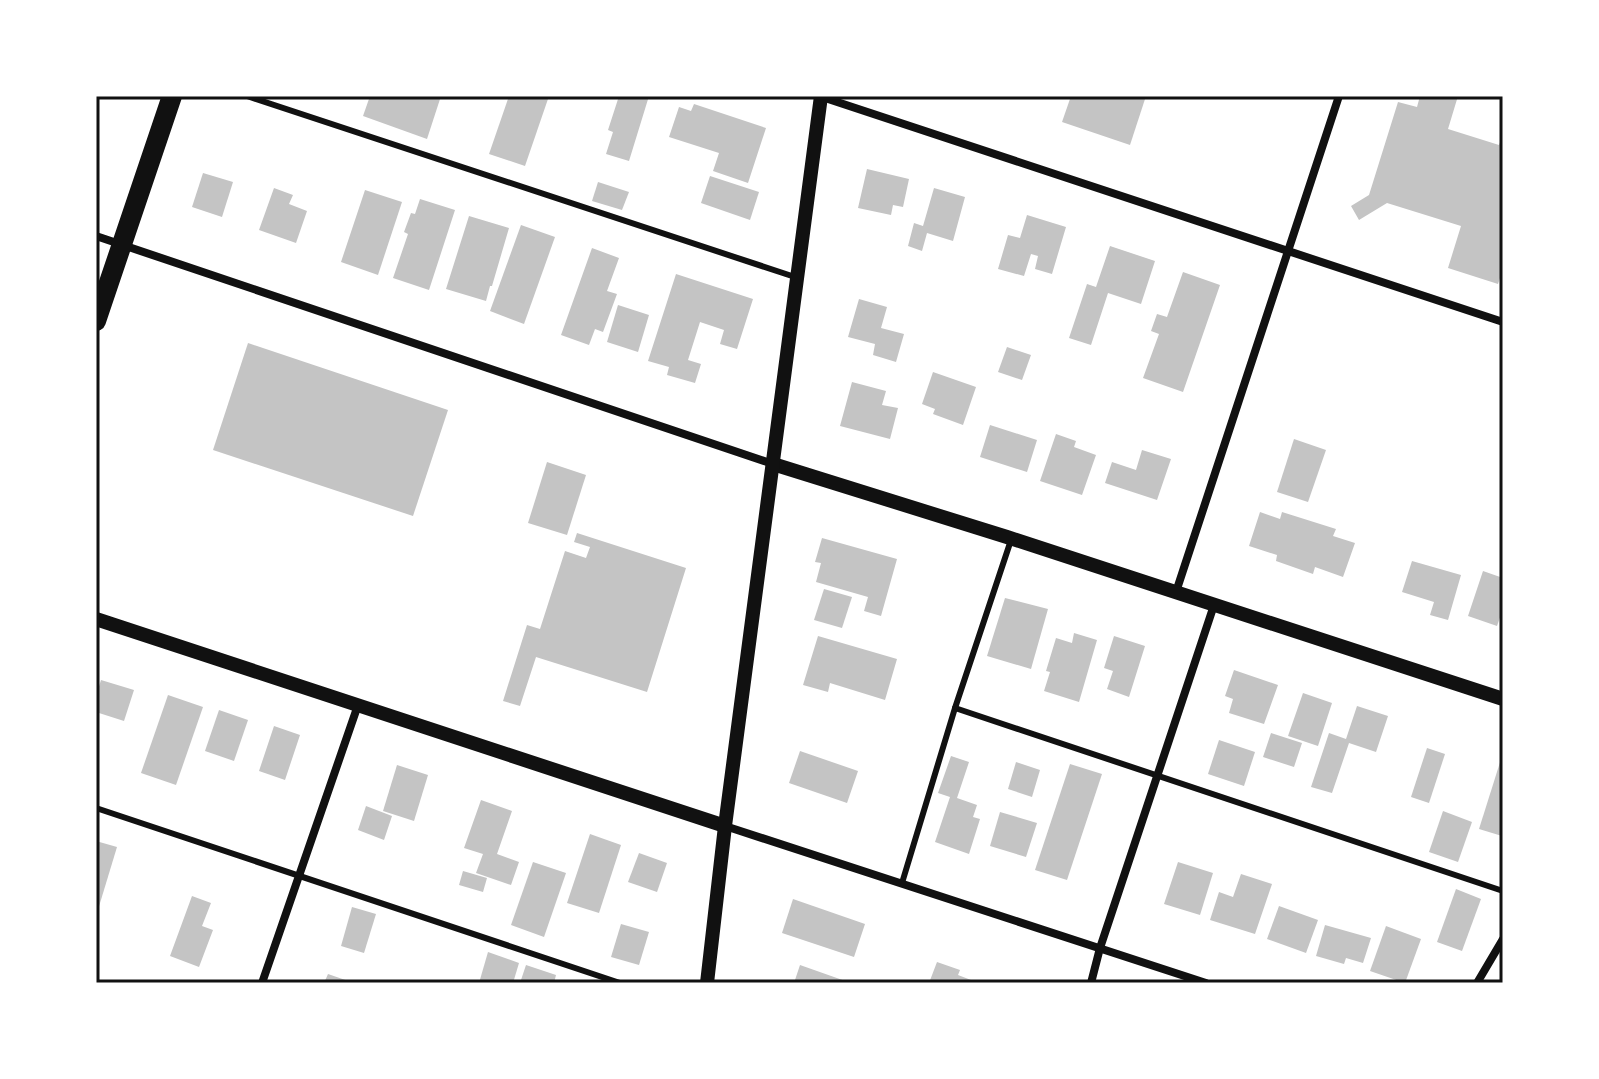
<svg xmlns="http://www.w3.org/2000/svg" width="1599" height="1079" font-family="Quicksand,sans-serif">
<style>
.building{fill:#c4c4c4}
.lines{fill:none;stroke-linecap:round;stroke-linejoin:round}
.service{stroke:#111;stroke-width:6}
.minor{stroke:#111;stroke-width:8}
.tertiary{stroke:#111;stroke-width:14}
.primary{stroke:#111;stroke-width:20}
.neatline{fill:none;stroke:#111;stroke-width:3}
</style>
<rect width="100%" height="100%" fill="#fff"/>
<g class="building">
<path d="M370,96H441L427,139L363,116Z"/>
<path d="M509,96H549L525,166L489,154Z"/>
<path d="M619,96H649L629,161L606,154L613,132L608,130Z"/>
<path d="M1071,96H1146L1130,145L1062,122Z"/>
<path d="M1420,96H1458L1448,129L1499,145L1503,135V269L1498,284L1448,268L1461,226L1387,203L1359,220L1351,206L1369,195L1398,102L1417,107Z"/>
<path d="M694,104L766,128L748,183L713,171L719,153L669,137L679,107L691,111Z"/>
<path d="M867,169L909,179L903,207L893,205L891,215L858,208Z"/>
<path d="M203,173L233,182L222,217L192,207Z"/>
<path d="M710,176L759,192L750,220L701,203Z"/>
<path d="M598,182L629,192L622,210L592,201Z"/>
<path d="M274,188L293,195L289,204L307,211L296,243L259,230Z"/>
<path d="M934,188L965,197L953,241L927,233L922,251L908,246L914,223L923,226Z"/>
<path d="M365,190L402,202L378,275L341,262Z"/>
<path d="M420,199L455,210L429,290L393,278L408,234L404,232L411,213L415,214Z"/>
<path d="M1027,215L1066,227L1052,274L1035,269L1038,256L1031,254L1024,276L998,269L1008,235L1020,238Z"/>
<path d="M469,216L509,228L492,286H490L486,301L446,289Z"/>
<path d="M521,225L555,237L524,324L490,311Z"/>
<path d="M1110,246L1155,261L1141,304L1108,293L1091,345L1069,338L1087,284L1096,287Z"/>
<path d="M592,248L619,258L607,291L617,294L603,332L595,329L589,345L561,335Z"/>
<path d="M1183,272L1220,285L1183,392L1143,378L1159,334L1151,331L1157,314L1167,317Z"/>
<path d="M676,274L753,299L737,349L720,344L724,330L700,322L688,360L701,364L695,383L667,375L669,367L648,361Z"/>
<path d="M859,299L887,307L881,328L904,334L896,362L873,355L875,344L848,337Z"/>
<path d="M618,305L649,315L638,352L607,342Z"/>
<path d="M248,343L448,410L413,516L213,450Z"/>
<path d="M1007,347L1031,355L1022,380L998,372Z"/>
<path d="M933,372L976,387L963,425L933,414L935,409L922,404Z"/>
<path d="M852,382L886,391L882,405L898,408L890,439L840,426Z"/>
<path d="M990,425L1037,440L1027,472L980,457Z"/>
<path d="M1056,434L1076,441L1074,447L1096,455L1082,495L1040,481Z"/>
<path d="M1294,439L1326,450L1308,502L1277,492Z"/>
<path d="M1142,450L1171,459L1157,500L1105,483L1112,462L1136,470Z"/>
<path d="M547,462L586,475L567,535L528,523Z"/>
<path d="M1260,512L1280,519L1282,512L1336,529L1333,536L1355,543L1343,577L1315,567L1313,574L1276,561L1277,555L1249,546Z"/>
<path d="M577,533L686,568L647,692L536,657L520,706L503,701L527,625L540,629L565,551L586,558L590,547L574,542Z"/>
<path d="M822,538L897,559L881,616L864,611L868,597L816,582L821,563L815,562Z"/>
<path d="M1412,561L1461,575L1448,620L1430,615L1434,602L1402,592Z"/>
<path d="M1483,571L1503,578V609L1497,626L1468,616Z"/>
<path d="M824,589L852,597L842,628L814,620Z"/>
<path d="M1005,598L1048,609L1031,669L987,656Z"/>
<path d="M1074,633L1097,640L1079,702L1044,691L1050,672L1046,671L1056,638L1072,643Z"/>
<path d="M818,636L897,659L885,700L830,683L828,692L803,685Z"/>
<path d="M1114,636L1145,646L1129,697L1107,689L1113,671L1104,668Z"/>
<path d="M1234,670L1278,685L1264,724L1229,713L1233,699L1225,696Z"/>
<path d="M101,680L134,690L124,721L99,713L96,721V696Z"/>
<path d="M1303,693L1332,703L1318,746L1288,736Z"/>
<path d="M168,695L203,707L176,785L141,773Z"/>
<path d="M1357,706L1388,716L1376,752L1349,743L1332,793L1311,787L1329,733L1346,739Z"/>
<path d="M219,710L248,720L234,761L205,751Z"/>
<path d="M274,726L300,735L285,780L259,771Z"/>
<path d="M1271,733L1302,743L1294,767L1263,757Z"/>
<path d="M1219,740L1255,752L1244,786L1208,774Z"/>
<path d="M1427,748L1445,754L1429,803L1411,797Z"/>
<path d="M800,751L858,771L847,803L789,783Z"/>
<path d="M951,756L969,762L957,798L977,805L973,817L980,819L969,854L935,842L950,797L938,793Z"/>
<path d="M1502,756L1503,833L1502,836L1479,829Z"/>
<path d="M1016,762L1040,770L1032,797L1008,789Z"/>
<path d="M1070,764L1102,774L1067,880L1035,870Z"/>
<path d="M397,765L428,775L414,821L383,811Z"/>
<path d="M481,800L512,811L497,854L519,862L511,885L476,873L483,854L464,848Z"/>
<path d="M366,806L392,816L384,840L358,830Z"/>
<path d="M1443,811L1472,822L1458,862L1429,852Z"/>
<path d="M1000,812L1037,823L1026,857L990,846Z"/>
<path d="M590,834L621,845L599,913L567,903Z"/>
<path d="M96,841L117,847L97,913H96Z"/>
<path d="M639,853L667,863L657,892L628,882Z"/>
<path d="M533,862L566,873L544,937L511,925Z"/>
<path d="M1178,862L1213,873L1200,915L1164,904Z"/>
<path d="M463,871L487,878L483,892L459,885Z"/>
<path d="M1241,874L1272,884L1255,934L1210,920L1219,892L1233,897Z"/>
<path d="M1456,889L1481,899L1462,951L1437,942Z"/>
<path d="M192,896L211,903L202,926L213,930L199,967L170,956Z"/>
<path d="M793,899L865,924L854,957L782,933Z"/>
<path d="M1279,906L1318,920L1306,953L1267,939Z"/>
<path d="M352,907L376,914L364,953L341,946Z"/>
<path d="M621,924L649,932L639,965L611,957Z"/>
<path d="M1325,925L1371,938L1363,963L1346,958L1344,964L1316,956Z"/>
<path d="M1386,926L1421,939L1405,983L1370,971Z"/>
<path d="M488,952L519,963L513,983H479Z"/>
<path d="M937,962L960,970L958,975L971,980L970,983H929Z"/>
<path d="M526,965L556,975L554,983H520Z"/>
<path d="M800,965L851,983H794Z"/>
<path d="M328,974L354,983H324Z"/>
</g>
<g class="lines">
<g class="service">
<path d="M247,96L795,277"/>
<path d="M955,708L1503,891"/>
<path d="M96,808L620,983"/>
<path d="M902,883L955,708L1011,540"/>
</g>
<g class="minor">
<path d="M819,96L1503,322"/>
<path d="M96,236L773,464"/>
<path d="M1176,592L1339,96"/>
<path d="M725,826L1206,983"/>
<path d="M262,983L358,705"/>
<path d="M1091,983L1100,948L1214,605"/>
<path d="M1477,983L1503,939"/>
</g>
<g class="tertiary">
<path d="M773,464L1007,537L1503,699"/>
<path d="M96,619L725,826"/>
<path d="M707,983L725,826L821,96"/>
</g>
<path class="primary" d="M96,321L172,96"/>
</g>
<rect width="1599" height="1079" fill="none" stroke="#ffffff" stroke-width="196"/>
<rect x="98" y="98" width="1403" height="883" class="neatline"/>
</svg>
